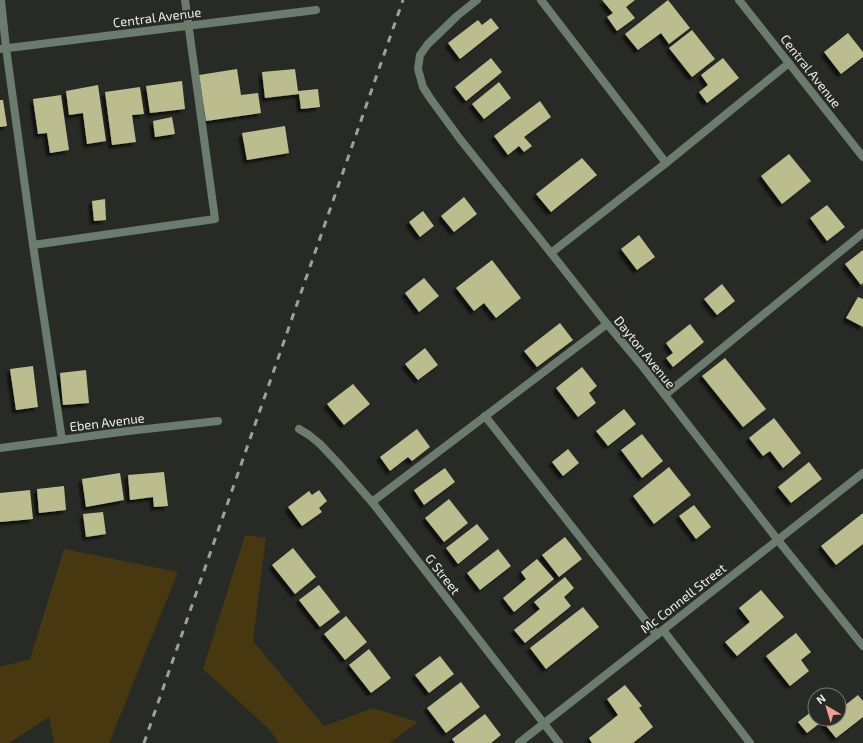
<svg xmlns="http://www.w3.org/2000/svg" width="863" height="743" font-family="'Exo 2',sans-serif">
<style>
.green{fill:#473810}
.building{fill:#bcbd8f;filter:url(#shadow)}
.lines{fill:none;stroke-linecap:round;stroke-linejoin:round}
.lane{stroke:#6b7b6e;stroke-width:8}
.street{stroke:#6b7b6e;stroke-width:8}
.rail{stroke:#9d9f9c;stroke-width:3;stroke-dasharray:7 7;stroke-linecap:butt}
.labels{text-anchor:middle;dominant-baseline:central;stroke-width:4;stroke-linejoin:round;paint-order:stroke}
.street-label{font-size:13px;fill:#eaece9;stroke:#282a26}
</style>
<defs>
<filter id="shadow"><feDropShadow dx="-3.5" dy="3.5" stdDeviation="1" flood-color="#0009"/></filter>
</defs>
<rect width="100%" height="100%" fill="#282a26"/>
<g class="green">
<path d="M245,535L266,538L253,641L324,726L373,708L418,722L390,743H279L269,729L203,669Z"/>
<path d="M64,549L178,572L109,743H54L49,717L9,743H1L0,742V667L30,659Z"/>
</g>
<g class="building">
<path d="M602,0H635L626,7L635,18L617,31L607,17L613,13Z"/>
<path d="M668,0L690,28L669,44L661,33L638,50L625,34Z"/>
<path d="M491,18L499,28L460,59L448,43L478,20L482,25Z"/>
<path d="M692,30L715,59L692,77L669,48Z"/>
<path d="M848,33L863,52V57L841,74L824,52Z"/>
<path d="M491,58L502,72L466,101L455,87Z"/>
<path d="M723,58L739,78L707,103L699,92L708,85L701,75Z"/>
<path d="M237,69L241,95L258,93L261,113L206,121L199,75Z"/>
<path d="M295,69L298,91L318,89L320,107L301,109L299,94L265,98L262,72Z"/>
<path d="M182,81L185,109L150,113L146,86Z"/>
<path d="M499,82L511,98L484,119L472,104Z"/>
<path d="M98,85L106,141L87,144L83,113L69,115L66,91Z"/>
<path d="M140,87L144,114L132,115L136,142L112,145L105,92Z"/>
<path d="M61,95L69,150L50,153L47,133L38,134L33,99Z"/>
<path d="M0,100H3L7,126L0,127Z"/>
<path d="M540,101L551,117L524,137L532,146L524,152L519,146L508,155L494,136Z"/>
<path d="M172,117L175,134L155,137L153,121Z"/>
<path d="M285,126L289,153L247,160L242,133Z"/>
<path d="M789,154L811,181L782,204L761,176Z"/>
<path d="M582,158L597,175L551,212L536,194Z"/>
<path d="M464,197L477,214L454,232L441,216Z"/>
<path d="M105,199L106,220L94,221L92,201Z"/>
<path d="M827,205L845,227L827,241L810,218Z"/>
<path d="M423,211L434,226L420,237L409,222Z"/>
<path d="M639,235L655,257L637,270L621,249Z"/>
<path d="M863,250V283L861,285L845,264Z"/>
<path d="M492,260L521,298L496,318L484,303L474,311L456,288Z"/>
<path d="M424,278L439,296L419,312L405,293Z"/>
<path d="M722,284L735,301L717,315L704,299Z"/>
<path d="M858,297L863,299V327L846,318Z"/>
<path d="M560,323L573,340L537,367L524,351Z"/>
<path d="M690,324L704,342L673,367L666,358L673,353L666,343Z"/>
<path d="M425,348L438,365L418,380L405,364Z"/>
<path d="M725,358L766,409L743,427L702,376Z"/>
<path d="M33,366L38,407L16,410L10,369Z"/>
<path d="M582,367L597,386L589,393L596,403L578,417L556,388Z"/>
<path d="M86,370L89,403L63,405L60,373Z"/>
<path d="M353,384L370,404L344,425L327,404Z"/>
<path d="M624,409L636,424L608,446L596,431Z"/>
<path d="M774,418L801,453L783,468L770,451L763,456L749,438Z"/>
<path d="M417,429L430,447L412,461L408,457L390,471L380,457Z"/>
<path d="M642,434L663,461L642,478L621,450Z"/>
<path d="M568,449L579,463L563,476L552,462Z"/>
<path d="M809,462L822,479L791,503L778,487Z"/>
<path d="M669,467L691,495L654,524L633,496Z"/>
<path d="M445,468L455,482L424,505L414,490Z"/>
<path d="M164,472L168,506L154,507L153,497L130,500L128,475Z"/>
<path d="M120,473L124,500L86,507L82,479Z"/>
<path d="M64,486L66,510L39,513L37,489Z"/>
<path d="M30,490L33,519L0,522V493Z"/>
<path d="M319,490L327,501L319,508L322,512L302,526L288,507L309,491L312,495Z"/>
<path d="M449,499L468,523L444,542L425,518Z"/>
<path d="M694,505L711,527L696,539L679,516Z"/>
<path d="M103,512L106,534L86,537L83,514Z"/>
<path d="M863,513V544L836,565L821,546Z"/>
<path d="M477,524L489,539L458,564L446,548Z"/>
<path d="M565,537L582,559L559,577L542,555Z"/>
<path d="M293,548L316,577L295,594L272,565Z"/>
<path d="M498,549L511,566L480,590L467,573Z"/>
<path d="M537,559L554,579L514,612L503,598L526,579L521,572Z"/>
<path d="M565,577L574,588L564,597L571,606L525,643L514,630L540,609L534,602Z"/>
<path d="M319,585L340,612L320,627L299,600Z"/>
<path d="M761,590L784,617L737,656L725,642L750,622L739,608Z"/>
<path d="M583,607L599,627L546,669L530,648Z"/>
<path d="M346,616L367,642L345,660L324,634Z"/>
<path d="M796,633L811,652L801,660L809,671L790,686L766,656Z"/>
<path d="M369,649L391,678L371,693L349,665Z"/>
<path d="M440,656L454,674L429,693L415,675Z"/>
<path d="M461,682L480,707L446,733L427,708Z"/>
<path d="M625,685L642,706L639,708L653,727L633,743H592L589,738L618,715L607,699Z"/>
<path d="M858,695L863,701V717L836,738L823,722L827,719H839V710Z"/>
<path d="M811,712L815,717V719H817L820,723L807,733L798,722Z"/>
<path d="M485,714L501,735L491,743H455L452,739Z"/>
</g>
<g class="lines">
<g class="lane">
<path d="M1,0L6,48L33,245L62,440"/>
<path d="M541,0L666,163"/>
<path d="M33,245L215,219L185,0"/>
<path d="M665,395L863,233"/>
<path d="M485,416L657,635"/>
<path d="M663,630L750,743"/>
</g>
<g class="street">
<path d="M477,0L457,16L428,44L420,55L418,69L423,87L430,98L460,139L551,253L607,324L643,367L777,539L863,646"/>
<path d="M739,0L863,157"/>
<path d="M0,49L316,10"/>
<path d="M551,253L666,163L789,63"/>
<path d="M299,429L309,435L320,444L337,462L372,502L559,743"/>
<path d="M0,448L128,431L218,421"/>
<path d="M372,502L607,324"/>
<path d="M519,743L863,473"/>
</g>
<path class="rail" d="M144,743L403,0"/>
</g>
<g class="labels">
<g class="street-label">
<text transform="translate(157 17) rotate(-7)">Central Avenue</text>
<text transform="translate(811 71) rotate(52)">Central Avenue</text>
<text transform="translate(645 352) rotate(51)">Dayton Avenue</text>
<text transform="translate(107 422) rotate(-7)">Eben Avenue</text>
<text transform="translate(443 574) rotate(52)">G Street</text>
<text transform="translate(683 598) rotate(-38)">Mc Connell Street</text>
</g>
</g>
<g transform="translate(827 707) rotate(322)"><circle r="19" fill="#282a26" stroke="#767874"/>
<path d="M0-3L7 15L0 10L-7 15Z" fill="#f59c95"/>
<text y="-6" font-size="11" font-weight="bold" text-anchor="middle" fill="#eaece9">N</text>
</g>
</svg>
